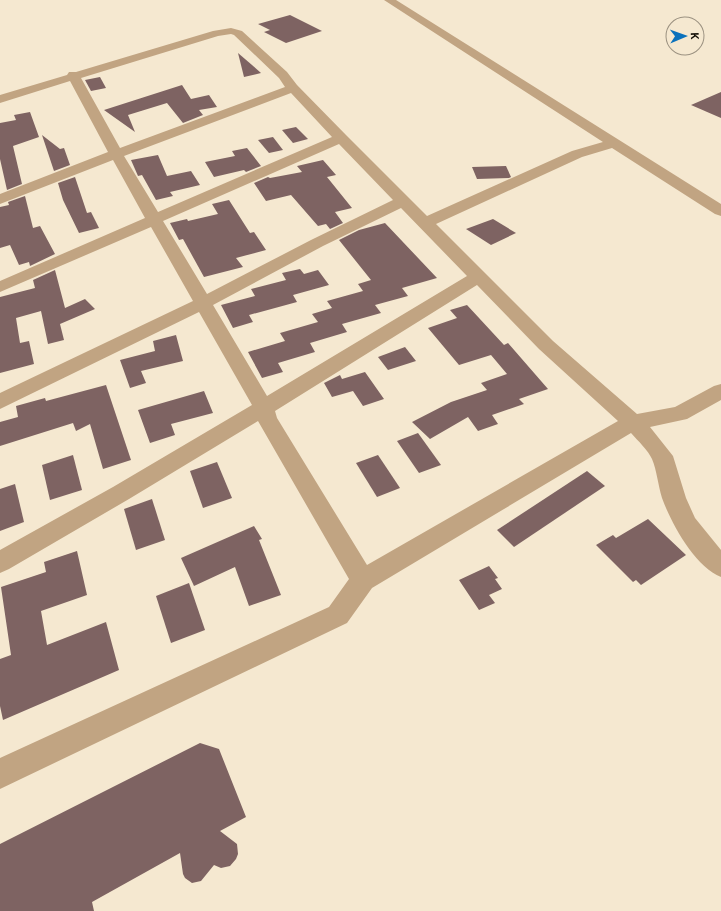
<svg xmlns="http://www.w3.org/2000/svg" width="721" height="911" font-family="'Open Sans',sans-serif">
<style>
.building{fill:#7e6362}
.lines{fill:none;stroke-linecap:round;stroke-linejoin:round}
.minor{fill:#c1a482;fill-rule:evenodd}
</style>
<rect width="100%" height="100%" fill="#f5e8d0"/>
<g class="building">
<path d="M290,15L322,31L286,43L264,32L270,30L258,24Z"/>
<path d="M238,53L252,65L261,73L244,77Z"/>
<path d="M100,77L106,88L91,91L85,80Z"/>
<path d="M182,85L191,99L209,95L217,107L199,110L203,115L183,123L167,103L128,115L135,132L104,110Z"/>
<path d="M721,92V118L691,105Z"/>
<path d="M30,112L39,137L13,146L22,184L7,190L0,159V123L16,120L14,115Z"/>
<path d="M296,127L308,139L293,143L282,130Z"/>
<path d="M42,135L60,149L64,148L70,165L54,171Z"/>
<path d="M273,137L283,150L269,153L258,140Z"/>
<path d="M247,148L261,166L246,172L244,170L214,177L205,162L235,156L232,151Z"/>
<path d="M158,155L167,176L191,171L200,185L170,192L173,196L156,200L142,175L138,176L131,160Z"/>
<path d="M323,160L336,175L327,177L352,208L335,212L343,223L330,229L326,224L318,226L291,195L266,201L254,183L268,177L270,178L302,172L297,166Z"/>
<path d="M506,166L511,177L509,178L477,179L472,167Z"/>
<path d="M75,177L87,213L91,212L99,228L79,233L63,200L58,183Z"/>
<path d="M25,196L33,228L40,226L55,254L30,266L29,262L19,265L10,245L0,248V207L9,205L8,202Z"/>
<path d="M229,200L250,233L254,232L266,250L236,258L243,267L204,277L183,239L179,240L170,223L187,219L188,221L218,214L212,204Z"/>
<path d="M493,219L516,233L491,245L466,229Z"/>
<path d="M385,223L437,278L402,288L408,296L375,305L381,313L342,324L347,332L310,343L315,352L278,363L283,372L262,378L248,352L285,341L280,333L318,322L312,314L332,308L327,301L363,291L358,284L371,280L339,240L359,230Z"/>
<path d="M300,269L304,274L318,270L329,285L293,295L297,302L249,315L253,322L233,328L221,305L255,296L251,289L286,280L282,273Z"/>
<path d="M55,270L65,308L85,299L95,309L60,324L64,340L48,344L41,311L16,318L20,343L29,341L34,364L0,373V297L35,288L33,280Z"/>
<path d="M467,305L504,345L508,343L548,389L519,399L524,404L492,415L498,424L478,431L468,417L430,439L412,422L451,402L487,390L481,383L507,374L491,355L459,365L428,328L457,318L450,310Z"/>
<path d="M176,335L183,361L141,371L146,383L130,388L120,360L155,351L153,341Z"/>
<path d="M405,347L416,361L388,370L378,357Z"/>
<path d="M365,372L384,399L363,406L353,391L332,397L324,383L340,375L342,379Z"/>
<path d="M106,385L131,460L103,469L90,424L76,431L73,423L0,446V422L18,417L16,406L45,398L46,401Z"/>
<path d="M204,391L213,413L171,424L175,435L150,443L138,410Z"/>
<path d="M418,433L441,465L419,473L397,441Z"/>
<path d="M73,455L82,490L50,500L42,465Z"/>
<path d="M378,455L400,488L377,497L356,463Z"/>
<path d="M217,462L232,498L203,508L190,471Z"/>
<path d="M587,471L605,486L514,547L497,530Z"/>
<path d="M15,484L24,522L0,531V489Z"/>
<path d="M152,499L165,540L136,550L124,509Z"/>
<path d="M648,519L686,555L641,585L636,580L633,582L596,545L613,535L616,538Z"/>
<path d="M254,526L262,539L259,540L281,595L249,606L235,567L194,586L181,558Z"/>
<path d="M77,551L87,595L41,611L47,645L106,622L119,670L3,720L0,706V659L11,655L1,587L46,572L44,562Z"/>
<path d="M489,566L498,578L495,579L502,589L489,595L495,603L479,610L459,580Z"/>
<path d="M189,583L205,630L171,643L156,596Z"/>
<path d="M200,743L219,749L246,817L220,831L237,844L238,854L236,859L230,866L221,868L214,865L201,881L192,883L185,878L183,874L180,853L92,902L94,911H0V844Z"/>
</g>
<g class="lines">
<path class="minor" d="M384,0H396L721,204V216L715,214L612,148L582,157L436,224L553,341L637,414L675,407L714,386L721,384V400L687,419L650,427L673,456L686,498L695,518L721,550V577C695,567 671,523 662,498C658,485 657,471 652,459C648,450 638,441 631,433L372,588L347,623L0,789V758L329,607L349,579L258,421L129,499L9,569L0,573V550L113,487L252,405L199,312L0,409V393L193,301L151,227L0,292V281L145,218L113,160L0,204V194L108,152L70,81L0,103V95L67,75L69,72H76L213,31L231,28L242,31L287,72L297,85L346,135L427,216L572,151L603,142ZM231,34L234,35L279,78L285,87L120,148L81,78L218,36ZM291,93L332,137L158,212L124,156ZM339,144L393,200L311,240L207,294L163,221ZM401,208L467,276L267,396L213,305L323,246ZM477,285L539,349L618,421L367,565L277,418L275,411Z"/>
</g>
<g transform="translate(685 36) rotate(88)"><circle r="19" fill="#f5e8d0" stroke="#9b9180"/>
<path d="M0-3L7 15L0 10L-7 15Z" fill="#0a71bc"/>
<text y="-6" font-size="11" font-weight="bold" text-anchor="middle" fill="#130f07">K</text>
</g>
</svg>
